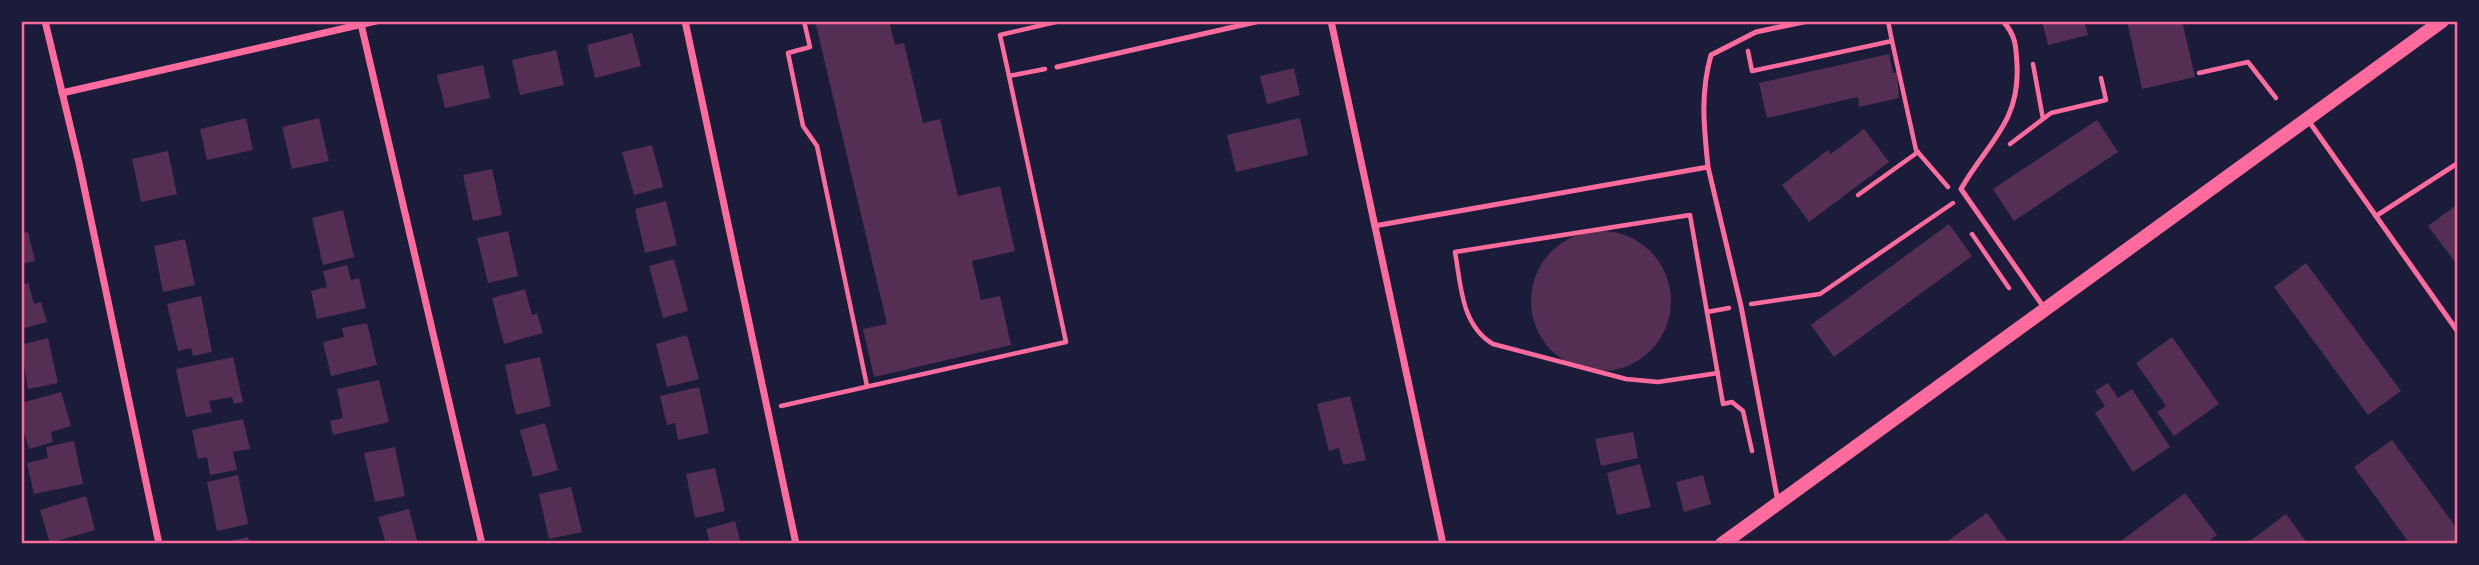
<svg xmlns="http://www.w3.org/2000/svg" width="2479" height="565" font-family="'PT Sans',sans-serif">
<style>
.building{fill:#542f53}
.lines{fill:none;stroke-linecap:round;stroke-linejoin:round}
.path{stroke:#ff6b9d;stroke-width:4.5}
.service{stroke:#ff6b9d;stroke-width:5}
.minor{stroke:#ff6b9d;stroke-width:7}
.secondary{stroke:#ff6b9d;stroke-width:14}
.neatline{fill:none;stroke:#ff6b9d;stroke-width:2.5}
</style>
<rect width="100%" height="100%" fill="#1b1b3a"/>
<g class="building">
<path d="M815,21H889L895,45L904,43L923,123L940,119L958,196L1000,186L1015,251L972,261L981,300L1000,296L1011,345L874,377L863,329L887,324Z"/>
<path d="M2042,21H2084L2088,35L2048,45Z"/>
<path d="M2127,21H2182L2195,77L2142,89Z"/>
<path d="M632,33L641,66L595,78L587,45Z"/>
<path d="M556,50L564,85L520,95L512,60Z"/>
<path d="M1889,54L1893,73L1897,72L1899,98L1859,107L1858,97L1767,118L1759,83Z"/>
<path d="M483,65L490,98L445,108L437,75Z"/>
<path d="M1294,68L1300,95L1267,104L1260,76Z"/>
<path d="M246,118L253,150L207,160L200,129Z"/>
<path d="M319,118L329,161L292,169L282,127Z"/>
<path d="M1300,118L1308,155L1236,172L1227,135Z"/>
<path d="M2097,120L2118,152L2014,221L1993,189Z"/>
<path d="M1864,129L1889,162L1809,222L1782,185L1828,150L1831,154Z"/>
<path d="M652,145L663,187L634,195L622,152Z"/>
<path d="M168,151L177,194L141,202L132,159Z"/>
<path d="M492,169L502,215L473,221L463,175Z"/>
<path d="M666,201L677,245L645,253L635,209Z"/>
<path d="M2458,204V266L2428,226Z"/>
<path d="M343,210L354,257L323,265L312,218Z"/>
<path d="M1949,224L1972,256L1834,357L1811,325Z"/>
<circle cx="1601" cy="301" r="70"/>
<path d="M508,231L518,276L488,283L477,238Z"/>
<path d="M28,232L35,261L21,264V233Z"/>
<path d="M185,239L195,285L163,292L154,246Z"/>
<path d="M674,259L688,311L663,318L649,266Z"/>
<path d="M2306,263L2401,391L2368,415L2274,287Z"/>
<path d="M347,265L351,280L359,278L366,308L317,319L311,291L327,287L323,271Z"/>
<path d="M28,283L34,304L41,302L47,322L21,329V285Z"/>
<path d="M525,289L532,315L537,313L543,333L504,344L492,298Z"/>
<path d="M201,296L212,352L193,356L191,348L178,351L167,304Z"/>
<path d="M367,323L377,365L331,376L323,342L344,337L342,328Z"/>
<path d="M687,335L699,379L667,387L656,344Z"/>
<path d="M2172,337L2219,404L2174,436L2157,412L2166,406L2136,363Z"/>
<path d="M48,338L58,383L28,389L21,345Z"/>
<path d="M233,357L243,402L234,404L232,397L209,401L212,412L186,417L176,369Z"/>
<path d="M540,357L551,406L516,415L505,365Z"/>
<path d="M379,380L389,422L333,435L330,421L343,418L337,389Z"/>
<path d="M2108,383L2118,398L2132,389L2170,447L2133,472L2095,413L2105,406L2095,391Z"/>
<path d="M699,387L709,433L678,440L675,423L667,425L660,396Z"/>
<path d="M61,392L71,426L51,432L53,442L29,449L21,421V403Z"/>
<path d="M1350,396L1366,460L1343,465L1339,448L1329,451L1317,404Z"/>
<path d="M243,419L250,449L233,452L237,470L210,475L207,457L198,459L192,430Z"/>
<path d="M545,423L558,470L533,477L520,430Z"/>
<path d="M1633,432L1638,458L1601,466L1595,439Z"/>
<path d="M2392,440L2458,530V544H2410L2354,467Z"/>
<path d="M74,441L83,484L34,494L27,463L48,458L46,447Z"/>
<path d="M395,447L405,496L375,502L364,453Z"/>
<path d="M1640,464L1651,507L1617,515L1607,473Z"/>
<path d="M715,468L725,511L695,518L686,474Z"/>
<path d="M238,475L248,524L217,531L207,482Z"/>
<path d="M1703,475L1711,504L1684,512L1676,482Z"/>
<path d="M571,487L582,532L549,539L539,494Z"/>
<path d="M2185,493L2217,535L2205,544H2117Z"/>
<path d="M86,496L95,530L50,543L40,510Z"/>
<path d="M409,509L418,544H386L378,517Z"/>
<path d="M1987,513L2007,541L2003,544H1943Z"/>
<path d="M2286,514L2308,544H2246Z"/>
<path d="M735,521L741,544H710L706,529Z"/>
<path d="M248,537L250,544H222V543Z"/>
</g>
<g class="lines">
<g class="path">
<path d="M804,21L810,47L788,53L803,126L817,146L867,386"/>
<path d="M1888,21L1892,41"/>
<path d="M1748,51L1752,71L1892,41L1916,150L1948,187"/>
<path d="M2033,64L2043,119L2051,113L2106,100L2101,78"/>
<path d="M2199,73L2248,62L2276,98"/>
<path d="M1009,76L1000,35L1060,21"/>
<path d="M2010,144L2043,119"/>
<path d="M1858,195L1918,152"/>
<path d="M1972,234L2009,288"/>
<path d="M1751,304L1820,294L1953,203"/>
<path d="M1707,312L1729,308"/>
<path d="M1718,373L1658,382L1626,379L1493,344C1461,325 1461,285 1455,252L1690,215L1723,404L1732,402L1743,411L1752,451"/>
<path d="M781,406L1066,342L1009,76L1045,69"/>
</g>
<g class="service">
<path d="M2003,21C2016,36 2016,46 2017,65C2020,123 1987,143 1961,189L2045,309"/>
<path d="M1057,67L1260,21"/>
<path d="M2308,120L2458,332"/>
<path d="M1708,167C1704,127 1700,94 1711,55L1756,32L1808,21"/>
<path d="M2376,216L2458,163"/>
<path d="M1374,226L1708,167L1741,306L1778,502"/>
</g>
<g class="minor">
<path d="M45,21L79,163L159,544"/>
<path d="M685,21L796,544"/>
<path d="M1331,21L1443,544"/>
<path d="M361,24L482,544"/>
<path d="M62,93L376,21"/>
</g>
<path class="secondary" d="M1722,544L2442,21"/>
</g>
<rect width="2479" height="565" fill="none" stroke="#1b1b3a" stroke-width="46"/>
<rect x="23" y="23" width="2433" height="519" class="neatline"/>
</svg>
